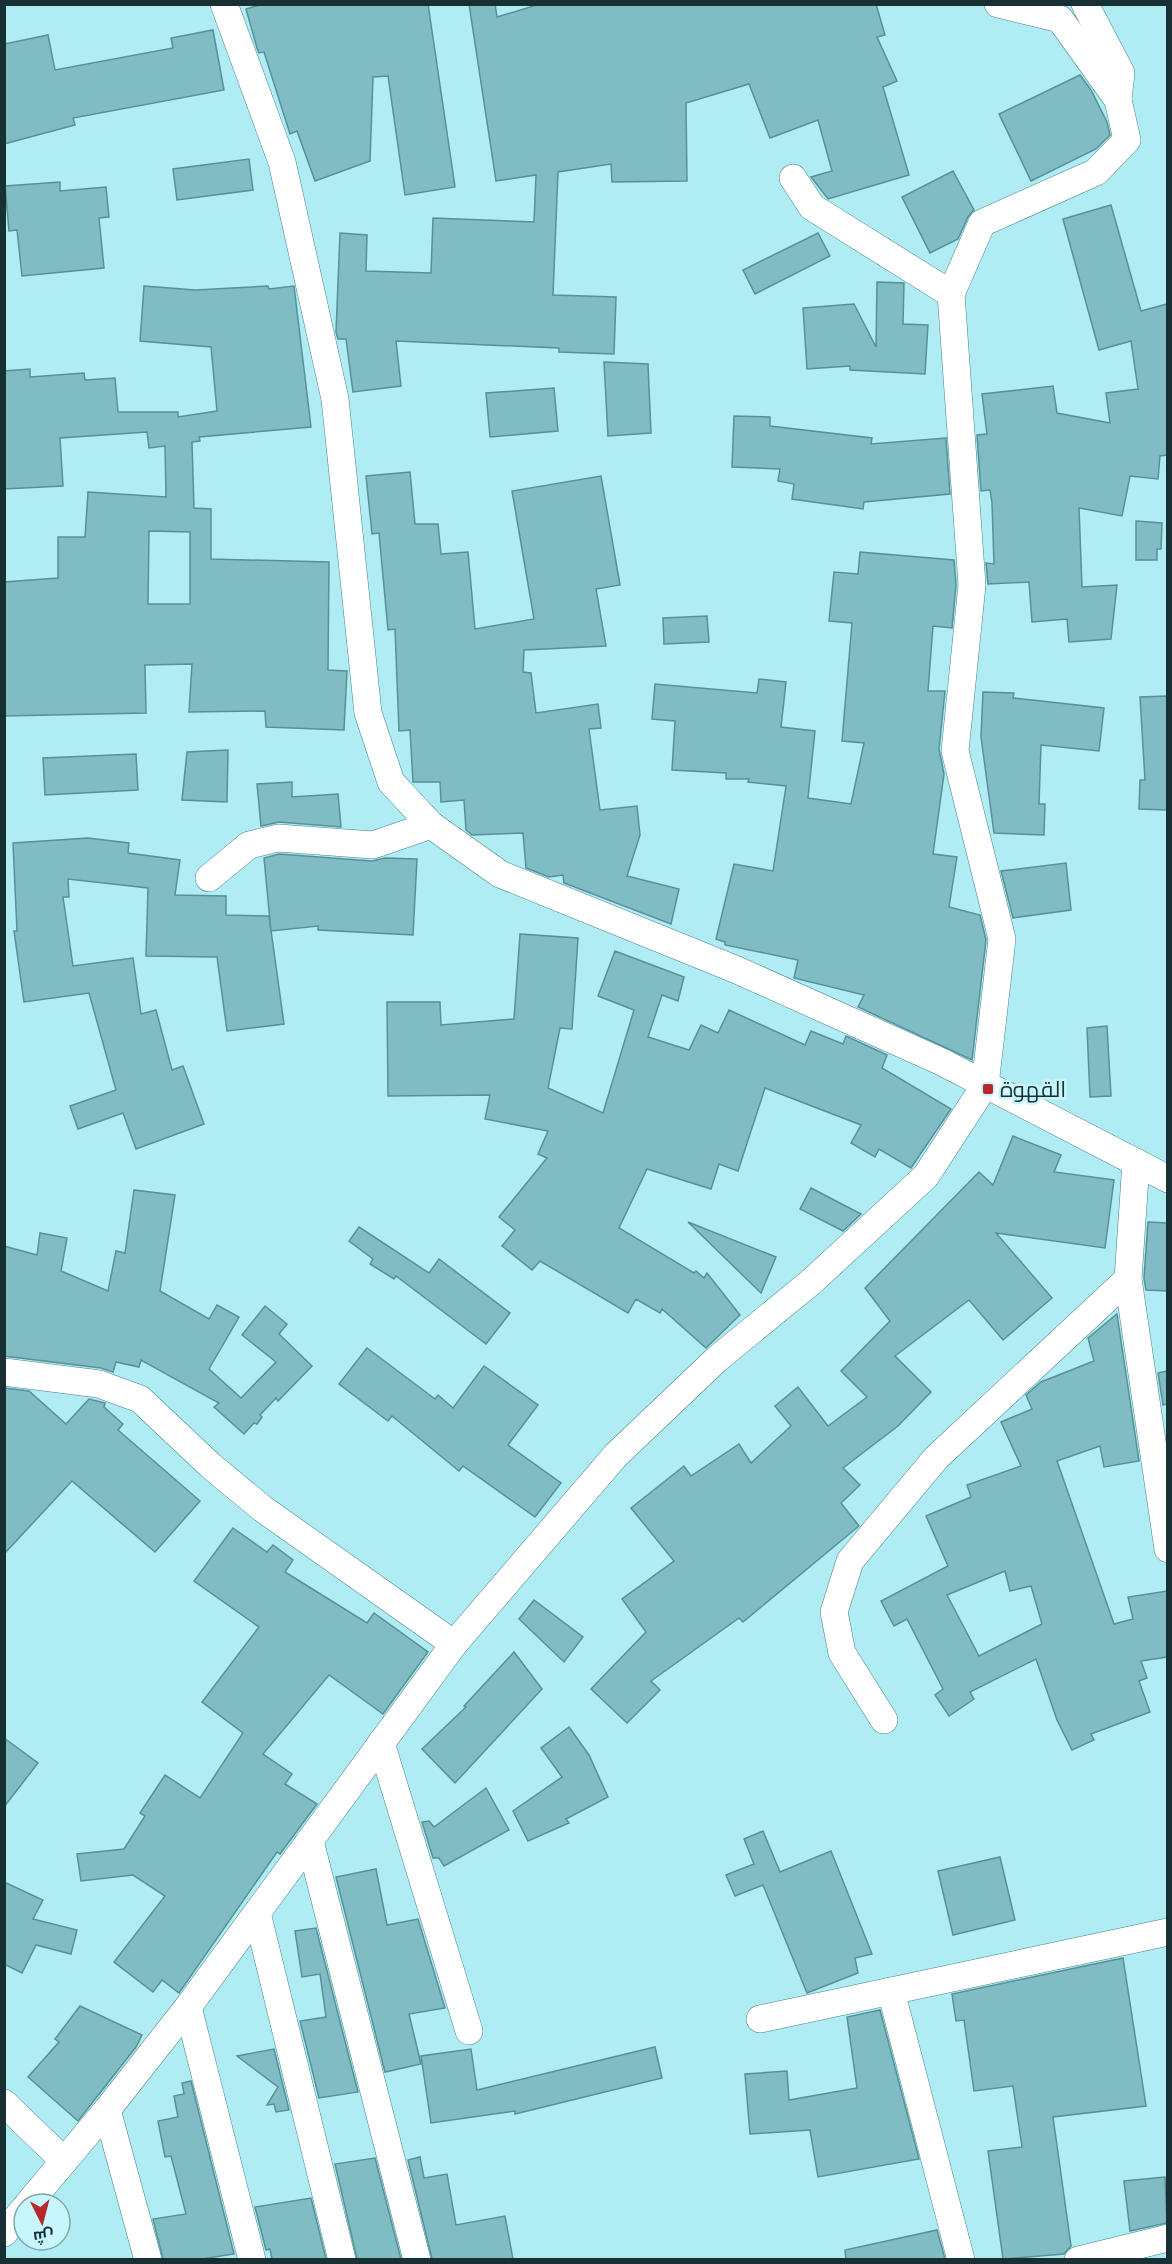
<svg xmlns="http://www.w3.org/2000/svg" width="1172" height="2264" font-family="'Space Grotesk',Cairo,sans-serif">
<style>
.building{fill:#80bcc3;stroke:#569198;stroke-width:1.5;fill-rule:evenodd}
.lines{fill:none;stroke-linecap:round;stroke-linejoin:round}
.minor-casing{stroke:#488289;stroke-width:28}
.minor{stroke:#fff;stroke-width:27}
.poi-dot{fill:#b8282b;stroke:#c7f7fd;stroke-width:2}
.labels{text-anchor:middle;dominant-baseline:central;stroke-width:5;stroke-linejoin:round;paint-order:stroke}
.poi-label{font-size:22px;fill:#183033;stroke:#c7f7fd;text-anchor:start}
</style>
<rect width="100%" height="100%" fill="#afecf3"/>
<g class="building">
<path d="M263,4H428L455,187L405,195L388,76L373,77L370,161L315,181L297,131L290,134L264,52L259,53L257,48L246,9Z"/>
<path d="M469,4H495L497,17L540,4H876L885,35L877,37L897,81L883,87L909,175L828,199L811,177L832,171L818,120L770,138L749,84L686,103L687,181L612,182L611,164L558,172L553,295L616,297L614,354L559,352V348L396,341L401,386L353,392L346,339H338L336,332L340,233L367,235L366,271L431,273L433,218L534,222L536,175L496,181Z"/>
<path d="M213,30L224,90L73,118L75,125L4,144V44L48,35L55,70L173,48L171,38Z"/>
<path d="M1080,75L1091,90L1107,122L1110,135L1096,149L1031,181L999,114Z"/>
<path d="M249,159L253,190L177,200L173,169Z"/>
<path d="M953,171L974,210L968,217L958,239L930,253L902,197Z"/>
<path d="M60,182V191L106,187L109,217L99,218L104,268L22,276L17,230L9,231L5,186Z"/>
<path d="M1111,205L1141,311L1167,304V455L1160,456L1158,479L1130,476L1122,516L1079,508L1082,587L1117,585L1111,639L1069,642L1067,619L1032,622L1029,582L988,584L986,563L994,564L992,503L990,490L981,491L977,435L987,434L982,394L1053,386L1057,413L1110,423L1106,393L1138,389L1131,341L1099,350L1063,219Z"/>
<path d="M818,233L830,256L755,294L743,270Z"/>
<path d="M877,282L904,283L903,324L928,325L925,374L850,370V366L807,369L803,308L854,304L876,347Z"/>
<path d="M144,286L195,290L268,286L269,289L294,286L311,427L199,437L200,441L192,442L194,508L211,509V559L329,562L328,670L347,671L344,730L266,727L265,711L189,712L192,664L145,665L146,713L4,716V582L58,578V537H85L88,492L166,497L165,446L149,448L147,432L60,438L63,486L4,489V371L30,369V377L84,373L85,380L115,378L118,412H178V417L217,411L211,347L140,341ZM149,531L190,532V604H148Z"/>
<path d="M604,362L648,364L651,433L608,436Z"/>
<path d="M554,388L558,431L490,437L486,393Z"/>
<path d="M734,416L770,417V426L872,438L871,444L946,438L950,494L864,502L863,509L792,499L794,484L778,481L780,469L732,467Z"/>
<path d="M410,472L415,524H438L441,554L468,552L475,629L534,619L512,491L601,476L620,585L596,589L606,646L524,650L523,672L531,673L536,713L598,704L601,728L589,729L600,810L637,806L640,835L627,876L679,889L671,924L564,883L563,875L549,877L526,868L523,833L472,835L466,830L464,800L441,802L440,782H413L410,730L399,731L395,629L388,630L379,533L372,534L366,476Z"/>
<path d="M1136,521L1162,523L1161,549H1157V560H1136Z"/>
<path d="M860,552L954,560L956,585L952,628L933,626L928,691H945L939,749L944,774L933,854L957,857L949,907L980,915L986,940L972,1060L858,1007L864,995L794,978L798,960L725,945V942L716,939L734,864L773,871L786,786L748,782L749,779H726V773L672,770L675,721L652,719L655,684L757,693L759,679L786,682L781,727L815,731L808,798L851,804L864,743L842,741L852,623L829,621L834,572L858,574Z"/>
<path d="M707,616L709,642L664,644L663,618Z"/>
<path d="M983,692L1014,693L1013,698L1104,708L1099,751L1041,745L1039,804H1045L1044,835L994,833L981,737Z"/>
<path d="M1167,696V810L1139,809L1140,780H1145L1140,697Z"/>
<path d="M228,750L227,802L182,800L187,752Z"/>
<path d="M136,754L138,790L45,795L43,758Z"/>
<path d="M292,782V797L338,794L341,827L279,822L261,826L257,784Z"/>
<path d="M88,838L129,843L128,853L180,860L175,895L226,896V915L269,916L284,1024L227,1031L217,957L146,956L148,888L68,879L69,897H63L73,966L133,958L141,1014L156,1010L172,1070L183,1066L204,1124L136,1149L123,1113L78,1129L70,1106L116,1090L89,993L24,1002L14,931H17L13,843Z"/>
<path d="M279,854L372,861L385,858L417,859L413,935L318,930V926L271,931L264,858Z"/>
<path d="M1066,863L1071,910L1013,918L1001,871Z"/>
<path d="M520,934L578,938L572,1029L560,1028L548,1088L603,1113L634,1010L598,996L615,951L684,977L678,1001L662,995L648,1037L689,1050L701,1025L718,1033L729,1010L805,1045L811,1031L843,1044L846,1036L887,1055L882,1068L951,1109L911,1168L879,1149L875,1157L851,1143L861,1125L765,1088L738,1171L719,1164L711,1189L647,1169L619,1228L694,1273L696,1271L704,1278L707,1273L740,1315L706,1348L662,1309L660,1313L636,1299L628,1313L540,1261L532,1270L502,1246L515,1230L499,1217L547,1158L538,1154L548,1131L485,1119L490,1095L388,1096L387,1002H440L441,1025L514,1019Z"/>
<path d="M1107,1026L1111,1096L1090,1097L1087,1028Z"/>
<path d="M1013,1136L1061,1155L1054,1172L1114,1180L1105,1248L996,1233L1052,1298L1003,1340L969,1300L895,1356L931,1392L898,1426L843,1468L860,1485L841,1503L859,1526L743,1622L739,1618L651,1681L660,1690L627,1723L591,1689L646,1632L622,1599L674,1561L631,1508L684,1466L691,1476L739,1444L751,1463L791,1426L775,1406L798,1387L828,1426L867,1397L841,1371L890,1321L865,1288L979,1172L993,1185Z"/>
<path d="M811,1188L861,1214L843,1231L800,1209Z"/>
<path d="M134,1190L175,1195L160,1291L209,1319L217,1305L239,1317L209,1369L241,1398L276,1362L242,1335L265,1306L287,1324L279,1334L312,1366L278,1401L276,1398L260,1415L262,1417L257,1424L254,1423L244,1434L214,1407L219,1403L141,1360L139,1367L116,1362L113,1372L101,1368L4,1356V1246L37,1255L40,1233L67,1238L61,1271L108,1291L116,1251L125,1253Z"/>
<path d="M688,1222L776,1257L761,1293Z"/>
<path d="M1148,1222L1167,1223V1291L1146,1290L1144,1278Z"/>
<path d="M359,1227L429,1273L439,1259L510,1313L486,1344L396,1276L394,1279L370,1264L373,1259L349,1241Z"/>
<path d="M1117,1314L1139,1461L1104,1467L1100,1446L1057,1461L1114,1624L1133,1619L1128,1597L1167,1591V1657L1141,1661L1147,1678L1139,1681L1150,1712L1091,1734L1094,1740L1072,1750L1057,1720L1036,1659L970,1692L974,1699L949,1716L935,1695L943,1689L907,1619L894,1626L881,1601L948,1566L926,1516L971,1497L967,1485L1021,1466L1001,1422L1032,1409L1026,1395L1041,1382L1094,1361L1088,1338ZM1005,1571L1010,1591L1031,1586L1042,1624L979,1656L947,1595Z"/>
<path d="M367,1348L435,1399L438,1395L453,1408L484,1366L538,1405L508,1445L561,1483L535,1517L463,1466L459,1471L392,1416L388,1421L339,1384Z"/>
<path d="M1167,1371V1404L1163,1405L1158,1373Z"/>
<path d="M4,1388L29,1391L66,1424L89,1399L105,1403L104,1407L123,1424L118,1430L200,1501L155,1552L72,1481L4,1554Z"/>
<path d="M233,1528L267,1552L273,1545L293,1560L285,1572L367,1623L374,1613L428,1652L383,1714L329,1675L263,1754L292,1774L285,1784L317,1804L280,1854L277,1852L179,1993L162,1980L153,1992L114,1962L165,1896L133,1875L81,1881L77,1854L124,1849L145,1816L140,1813L165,1775L200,1798L243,1733L202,1702L259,1627L194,1581Z"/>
<path d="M534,1600L583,1637L564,1662L519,1619Z"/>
<path d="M514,1652L542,1689L455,1783L422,1749L466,1707L464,1706Z"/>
<path d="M569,1727L589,1755L608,1797L566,1819L569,1823L528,1841L513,1811L562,1777L541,1748Z"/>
<path d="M4,1738L38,1763L4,1807Z"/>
<path d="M486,1788L509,1830L444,1866L439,1858H433L422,1822L429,1821L434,1827Z"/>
<path d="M763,1831L780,1872L831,1851L872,1954L855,1958L858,1973L807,1993L763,1885L735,1896L726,1875L754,1864L744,1839Z"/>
<path d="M1000,1857L1015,1920L953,1935L938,1871Z"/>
<path d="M376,1869L387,1925L418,1919L445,2008L409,2014L421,2064L385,2072L336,1877Z"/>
<path d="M4,1882L43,1900L33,1919L77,1930L71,1954L36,1945L22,1973L4,1964Z"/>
<path d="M316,1928L358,2092L319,2098L300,2021L326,2017L320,1974L302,1977L295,1931Z"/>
<path d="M1123,1958L1146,2106L1053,2117L1071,2246L1064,2254L1003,2259L988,2151L1022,2147L1013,2086L974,2091L964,2020L956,2021L952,1994Z"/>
<path d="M80,2006L142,2035L136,2047L78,2121L28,2077L59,2042L55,2039Z"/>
<path d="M880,2010L919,2159L818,2177L810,2130L750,2134L745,2074L787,2071L789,2100L857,2088L847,2017Z"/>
<path d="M655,2047L662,2078L515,2114V2111L431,2123L421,2056L471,2049L477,2090Z"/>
<path d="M274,2049L289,2110L276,2112L274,2104L267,2105L278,2087L237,2056Z"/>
<path d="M191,2081L234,2254L202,2259H163L153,2219L186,2214L171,2156L165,2157L158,2121L178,2117L174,2096L184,2094L182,2083Z"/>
<path d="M420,2157L424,2178L447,2174L456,2225L505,2216L513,2259H432L408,2160Z"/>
<path d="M375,2158L401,2259H357L335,2164Z"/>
<path d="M1165,2177L1167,2223L1130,2231L1124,2181Z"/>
<path d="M311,2198L326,2259H272L270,2249L266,2250L255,2207Z"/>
<path d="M937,2230L945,2259H846L845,2250Z"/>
</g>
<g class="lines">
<defs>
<g id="minor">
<path d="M224,4L282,162L335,399L368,713L391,782L431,825L500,874L737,970L942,1062L1168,1179"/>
<path d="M1085,4L1121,73L1118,99"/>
<path d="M793,178L812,207L951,294"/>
<path d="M209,878L249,845L278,838L373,845L431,825"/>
<path d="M1136,1162L1128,1279L1168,1549"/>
<path d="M4,1372L99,1384L140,1399L211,1466L263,1509L454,1644"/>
<path d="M884,1720L842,1653L834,1612L850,1561L936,1458L1128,1279"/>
<path d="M381,1743L469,2031"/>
<path d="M310,1841L417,2260"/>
<path d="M257,1913L342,2260"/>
<path d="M891,1991L961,2260"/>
<path d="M188,2007L252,2260"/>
<path d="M760,2019L1168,1932"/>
<path d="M4,2103L64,2161"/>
<path d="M107,2110L148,2260"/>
<path d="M28,2204L107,2110L188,2007L454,1644L616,1455L717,1359L811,1282L926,1176L985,1085L1002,939L955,751L972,585L951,294L982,223L1096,172L1127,140L1118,100L1060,19L998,4"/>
<path d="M4,2233L24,2209"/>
<path d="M1078,2260L1168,2238"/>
</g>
</defs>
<use href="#minor" class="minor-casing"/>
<use href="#minor" class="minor"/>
</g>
<rect class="poi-dot" x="982" y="1083" width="12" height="12" rx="3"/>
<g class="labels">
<g class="poi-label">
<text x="1000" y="1089">القهوة</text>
</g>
</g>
<rect width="1172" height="2264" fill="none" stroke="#183033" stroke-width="12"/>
<g transform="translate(42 2222) rotate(174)"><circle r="28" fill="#c7f7fd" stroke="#81a7ac" stroke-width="1.5"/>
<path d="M0-4.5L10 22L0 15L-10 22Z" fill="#b8282b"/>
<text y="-9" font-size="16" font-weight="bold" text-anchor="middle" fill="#183033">ش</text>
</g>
</svg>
